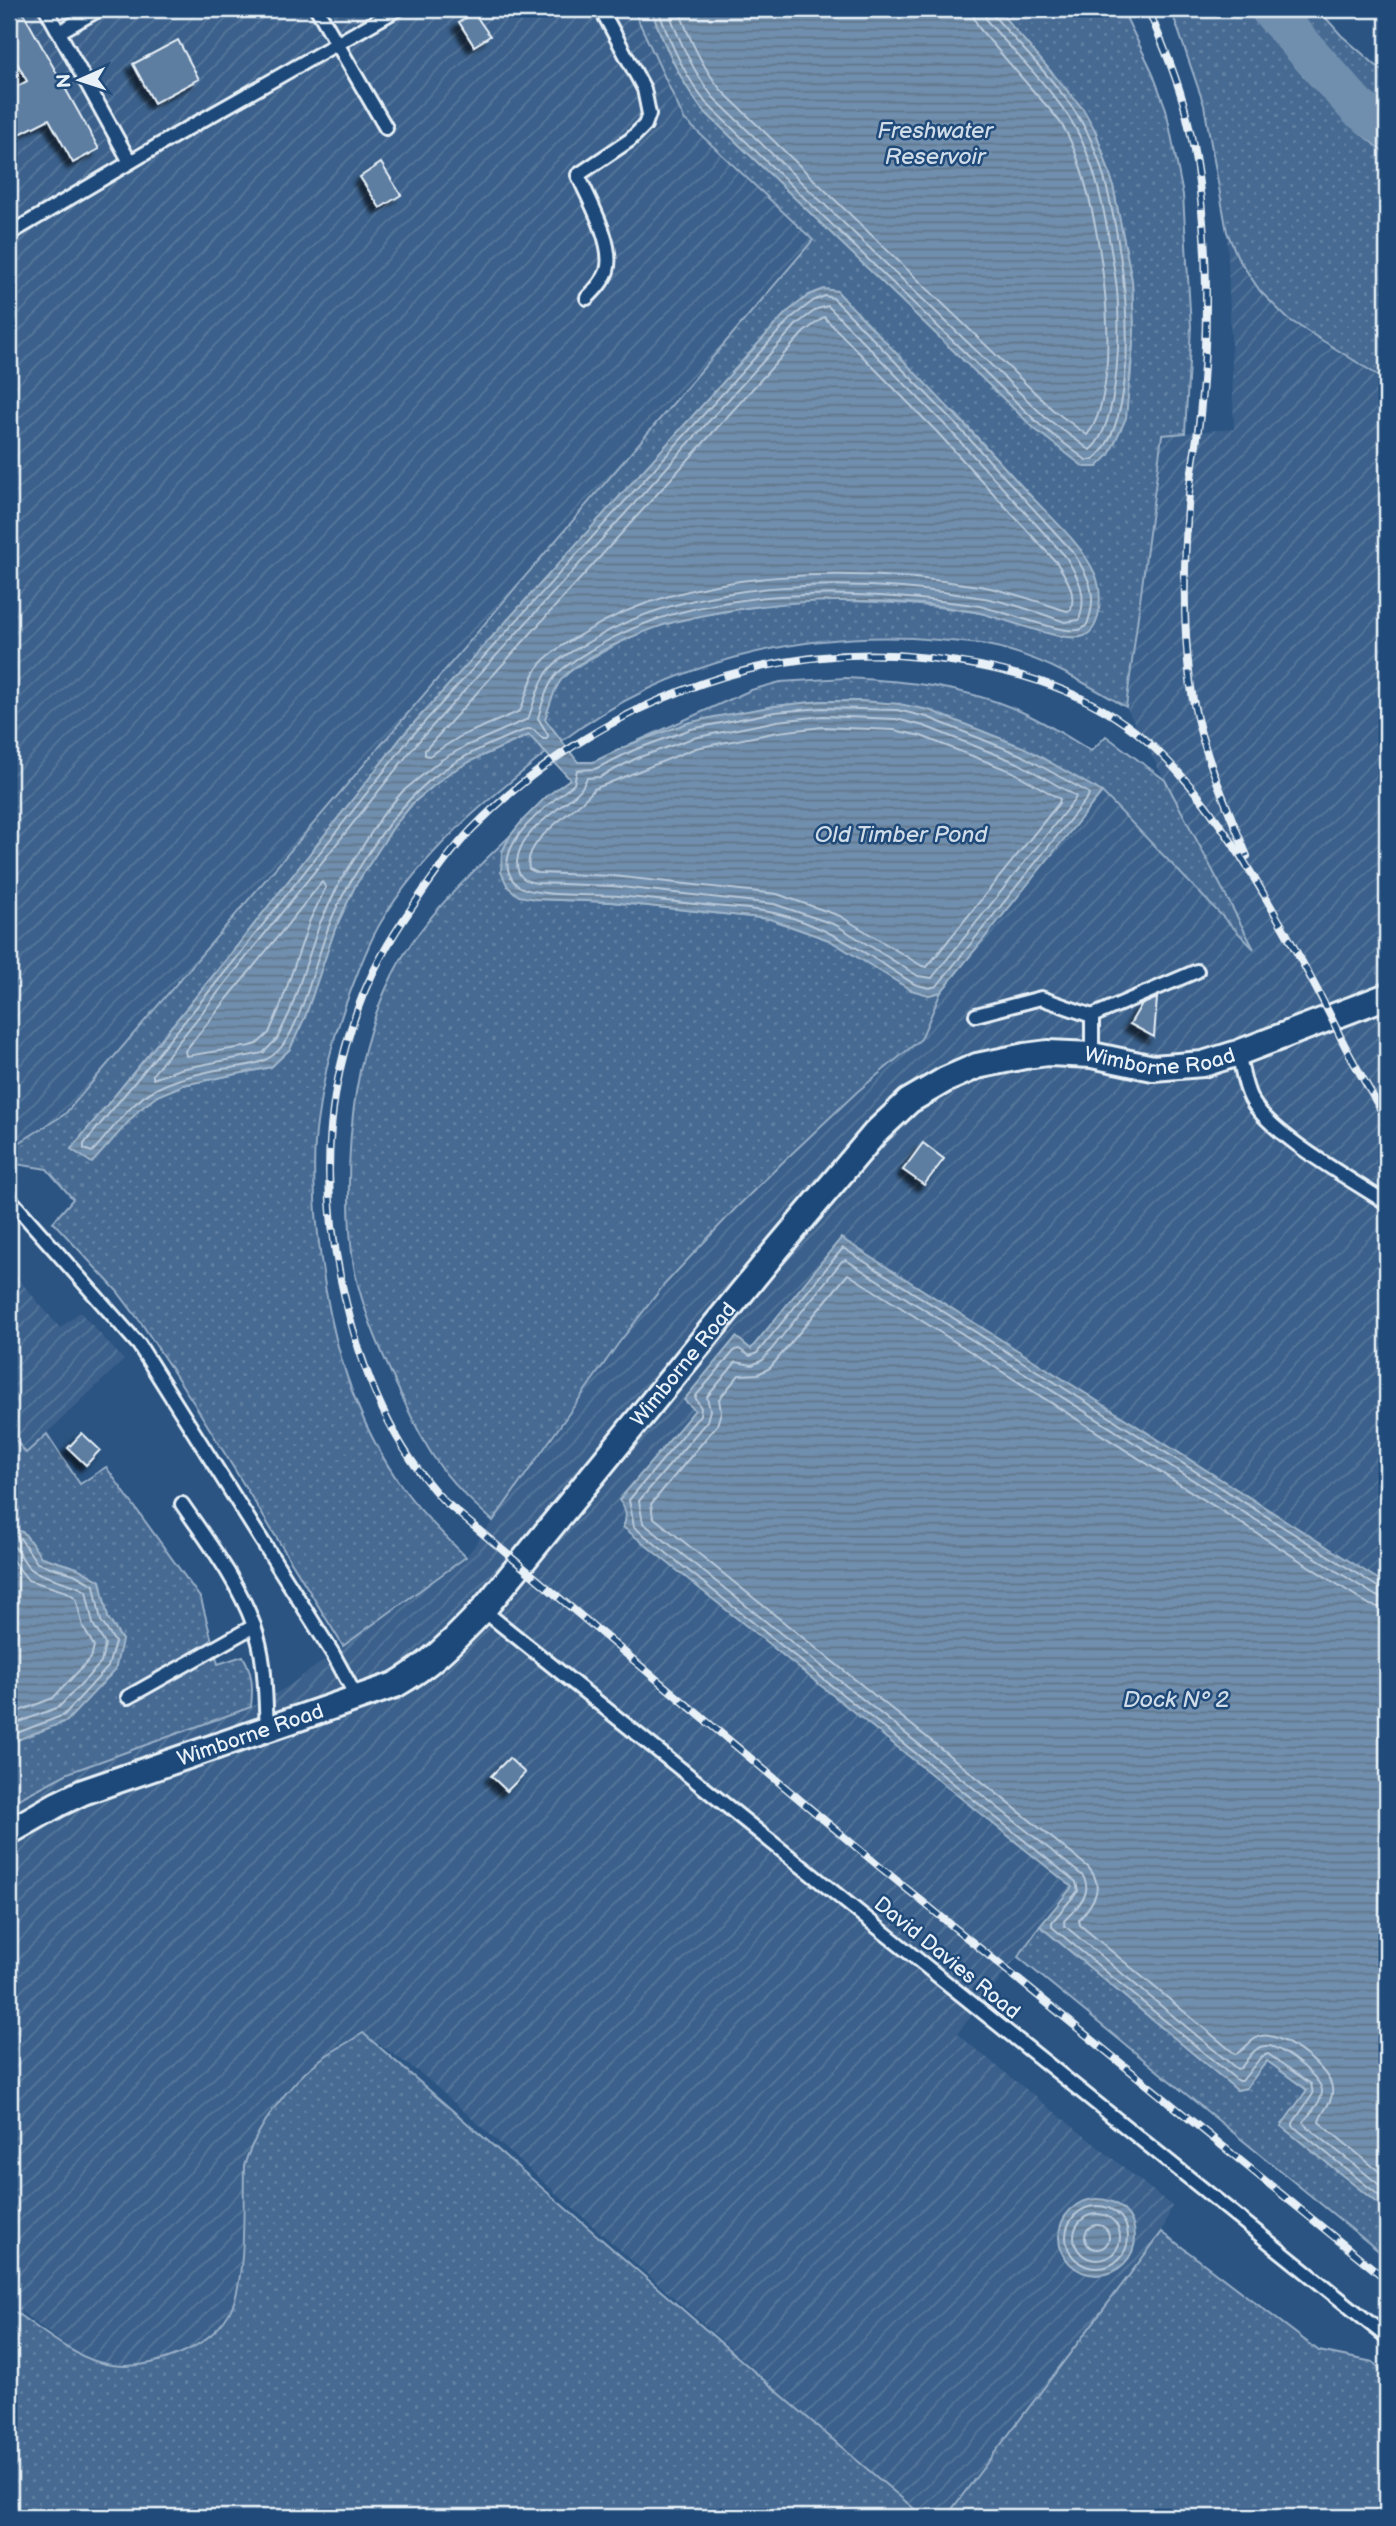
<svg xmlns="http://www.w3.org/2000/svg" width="1396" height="2526" font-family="'Balsamiq Sans',sans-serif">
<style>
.industrial{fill:url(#industrial-furrows)}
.grass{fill:url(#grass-dots);stroke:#98aec6;stroke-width:2}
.water{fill:url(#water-rules);stroke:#a0b6cb;stroke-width:2}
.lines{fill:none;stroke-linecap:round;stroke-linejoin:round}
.shore{stroke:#b8c9da;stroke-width:2}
.river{stroke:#708ead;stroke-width:40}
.building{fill:#5d7da1;stroke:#e8f1f8;stroke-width:2;filter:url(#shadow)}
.service-casing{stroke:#e8f1f8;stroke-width:18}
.minor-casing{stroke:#e8f1f8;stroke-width:30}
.service{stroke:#1f4a7a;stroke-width:12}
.minor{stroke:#1f4a7a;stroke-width:24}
.rail-casing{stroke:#e8f1f8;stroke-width:8}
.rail{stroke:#1f4a7a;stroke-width:5;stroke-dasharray:16;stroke-linecap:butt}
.labels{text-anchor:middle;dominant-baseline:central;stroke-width:5;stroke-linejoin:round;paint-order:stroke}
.street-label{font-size:21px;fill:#e8f1f8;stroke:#1f4a7a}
.water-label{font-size:23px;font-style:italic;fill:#d0dde9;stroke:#1f4a7a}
</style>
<defs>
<pattern id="industrial-furrows" width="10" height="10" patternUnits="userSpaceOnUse" patternTransform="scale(1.75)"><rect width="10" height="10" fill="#3a608b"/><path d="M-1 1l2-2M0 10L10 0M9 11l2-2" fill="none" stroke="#56779c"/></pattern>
<pattern id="grass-dots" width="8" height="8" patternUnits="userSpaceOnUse" patternTransform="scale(1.75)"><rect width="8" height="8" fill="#476b93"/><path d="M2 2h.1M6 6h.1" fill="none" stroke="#6281a3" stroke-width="1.8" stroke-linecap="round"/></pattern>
<pattern id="water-rules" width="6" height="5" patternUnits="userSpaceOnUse" patternTransform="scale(1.75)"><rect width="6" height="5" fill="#708ead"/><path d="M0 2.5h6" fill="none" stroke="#61768a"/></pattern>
<filter id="shadow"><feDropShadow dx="-6" dy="6" stdDeviation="2" flood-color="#0009"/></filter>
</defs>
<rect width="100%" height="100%" fill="#2b5482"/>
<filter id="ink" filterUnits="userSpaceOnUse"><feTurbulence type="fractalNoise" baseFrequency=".0143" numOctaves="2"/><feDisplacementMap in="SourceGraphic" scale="14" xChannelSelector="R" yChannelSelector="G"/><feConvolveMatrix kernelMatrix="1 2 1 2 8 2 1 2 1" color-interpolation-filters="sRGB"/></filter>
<g filter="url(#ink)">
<g class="industrial">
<path d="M9,9H633L684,119L813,240L65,1114L9,1149Z"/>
<path d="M1227,232L1238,258L1323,343L1387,381V1585L841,1238L751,1350L735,1337L684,1400L695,1410L619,1500L624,1506L626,1520L623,1527L1072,1887L957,2034L1172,2206L1162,2232L946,2517H924L853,2457L423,2075L363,2033L319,2060L292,2087L277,2106L249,2150L244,2166L240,2279L233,2305L221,2325L207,2338L187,2351L156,2363L123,2368L98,2364L76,2353L9,2303V1804L68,1773L251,1707L287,1687L466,1557L544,1452L618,1344L664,1285L736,1208L785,1160L858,1091L921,1039L941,992L1102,792L1252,947L1126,707L1162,434L1234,429Z"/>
<path d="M9,1268L60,1328L80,1312L124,1360L26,1453L9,1432V1414L19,1406L9,1395Z"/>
</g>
<g class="grass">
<path d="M633,9H651C664,45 678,76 701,108L1036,430L1130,382L1134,331L1132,280L1112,181L1096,132L1083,109L997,9H1122L1151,69L1166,109L1183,195L1191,327L1185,433L1162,435L1126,707C1088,685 1050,662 1007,650C985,643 961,642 939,640C807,628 668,661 562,741L545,719C549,707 553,690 561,680C571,668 588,660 601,653C702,592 861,594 975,612C1004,617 1034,628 1062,637L1095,575L1078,548L956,414L786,313L405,733L230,955L71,1149L139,1110L157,1096L183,1085L271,1067L290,1049L305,1017L335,929L355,886L394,826L413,803L449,773L472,760L530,735L546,753C483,803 423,852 381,922C369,942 361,964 353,985C335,1029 323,1075 317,1123C312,1159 314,1197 318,1234C327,1320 347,1405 396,1478C416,1508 441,1532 466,1557L343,1646L195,1405L142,1324L117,1291L53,1222L73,1199L47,1169L9,1163V1149L65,1114L813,240L684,119Z"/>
<path d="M1171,9H1246C1290,59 1332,115 1387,154V381L1288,319L1260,291L1238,258L1227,232L1204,105Z"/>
<path d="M1289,9H1318L1341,35L1387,75V109L1339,68Z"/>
<path d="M846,678C904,681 961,686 1015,709C1042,720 1066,736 1091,751L1106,736L1165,780L1254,949L1102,792L899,704L822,701L775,706L688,723L631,744L751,690L780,682Z"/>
<path d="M510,836L502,852L536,899L611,902L770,919L829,940L929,995L941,992L921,1039L858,1091L785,1160L736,1208L664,1285L618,1344L493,1521C472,1502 451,1483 435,1459C419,1436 408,1409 396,1384C381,1351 367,1319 358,1285C350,1256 349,1224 349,1195C348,1120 358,1046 391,978C417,924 467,877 510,836Z"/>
<path d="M9,1432L26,1453L47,1434L80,1484L106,1467L201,1599L218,1664L243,1656C253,1674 253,1687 251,1707L68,1773L9,1804V1743L67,1721L122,1640L108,1618L100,1581L77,1568L41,1557L24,1533L9,1526Z"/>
<path d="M1040,1926L1237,2090L1246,2088L1267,2060L1307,2090L1282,2126L1387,2211V2258L1018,1957Z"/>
<path d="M363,2033L853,2457L924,2517H9V2308C70,2349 102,2386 179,2354C201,2345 224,2328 233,2305C246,2272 243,2203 244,2166C255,2129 290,2082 321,2059C334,2050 349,2042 363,2033Z"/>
<path d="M1162,2232L1319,2351L1373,2362L1387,2376V2517H946Z"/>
</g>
<g class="water">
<path d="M651,9H997L1083,109L1096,133L1112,181L1132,281L1134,331L1126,418L1109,455L1097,467H1084L1036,430L701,108C678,76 664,45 651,9Z"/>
<path d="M824,289L837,291L846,301C906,363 966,425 1024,489C1048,515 1080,541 1095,574C1102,590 1103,628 1084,636C1064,644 1001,617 976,612C879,594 774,598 678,621C648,628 580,656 561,680C553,690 549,707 545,719L578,762H593L631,744L688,723L714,717L775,706L822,701H862L899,704L929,710L1025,748L1102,792L941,992L929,995L911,990L829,940L770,919L611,902L536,899L519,896L508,887L501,872L502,852L510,836L523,820L547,796L570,779L529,735L473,760L449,773L413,803L394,826L355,886L335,929L305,1017L290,1049L271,1067L183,1085L157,1096L139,1110L92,1163L71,1149L230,955L405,733L786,313L809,295Z"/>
<path d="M841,1238L1387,1585V2211L1281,2126L1307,2090L1267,2061L1246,2088L1237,2090L1040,1926L1072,1887L623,1527C628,1517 626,1508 619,1500L695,1410L684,1400L736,1337L751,1349Z"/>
<path d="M9,1526L24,1533L41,1557L77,1568L100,1581L108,1618L122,1640L115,1670L67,1721L9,1743Z"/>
<circle cx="1097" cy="2237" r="38"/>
</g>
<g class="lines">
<g class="shore">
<path d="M658,9C670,44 684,74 706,103L1040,425L1086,460H1093C1154,410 1120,195 1087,132C1067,92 1024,51 994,16L993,9"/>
<path d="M668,9C679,41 692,70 713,97L1046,418L1090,450C1121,424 1121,320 1116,281C1109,236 1100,178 1080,137C1063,99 1015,54 987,21L984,9"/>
<path d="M679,9C689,39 701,65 721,90L1053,410L1087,435C1130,384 1097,179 1062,125C1055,114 1044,103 1035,93C1016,71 997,49 979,28L974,18L973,9"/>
<path d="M825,296L833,298L841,306L951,419L1073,552C1086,573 1097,590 1090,615C1088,621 1088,626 1082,629C1066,637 997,608 974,605C855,589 703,583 596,647C583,655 568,663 557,674C547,685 542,704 538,718L548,735L547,739H543L534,730L528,729C449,757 411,786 366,857C350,882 334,908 325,937C315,965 300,1024 283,1045C266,1068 242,1065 216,1070C196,1074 175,1079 156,1089C130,1102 112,1131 92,1152L84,1149V1144L235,960L411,737L791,318L813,301Z"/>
<path d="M828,306L945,425L1066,557C1079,579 1088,594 1079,620L1065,622C1037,612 1007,601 977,597C858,578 698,576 592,640C578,648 559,657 549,670C538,684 534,704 528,719L466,746L441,760L402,792L382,816L341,880L320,923L290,1012L277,1039L263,1053L180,1069L153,1079V1074L417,743L797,324L817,309Z"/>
<path d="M824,317L937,432L1057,563C1067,579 1076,591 1071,610L1067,611C1039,602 1009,591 980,586C856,567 695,566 585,632C570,641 553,650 541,663C530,676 527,696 520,711L461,736L429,756L425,755V750L804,332Z"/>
<path d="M822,708L897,710L927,717L1021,755L1089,793L1088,797L937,986L929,988L914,984C875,959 838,933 793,918C768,910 741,908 714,906C682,903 651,899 619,896C597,894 527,898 515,883C485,848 552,802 574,784L577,770L595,769L634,750L691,729L775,712Z"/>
<path d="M823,716L896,719L924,726L1018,763L1076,796L1075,799L932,978L918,976L836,925L774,904L612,886L537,883C524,881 517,877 517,862C519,831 558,811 578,792C583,788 584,783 587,778L600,777L637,758L693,738L777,721Z"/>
<path d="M823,727L894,730L921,736L1013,772L1060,799L1059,803L927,967L922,966L840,916L777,894L613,876L538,873L529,869C522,838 579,811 594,789L696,748L778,732Z"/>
<path d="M322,882L326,887L310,920L280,1007L269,1033L257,1044L250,1046L186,1056L185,1051Z"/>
<path d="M9,1533L20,1538L37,1563L74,1574L94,1585L101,1621L115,1642L108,1667L64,1715L9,1736"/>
<path d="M9,1543C21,1548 22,1565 34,1571C51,1580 69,1581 86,1591L93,1624L105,1644L101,1663L59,1707L9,1726"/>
<path d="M9,1556L28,1580L67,1592L76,1598L83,1627L94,1646L91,1658L53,1698L9,1715"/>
<path d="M1387,1590L1381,1589L843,1248L757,1353L750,1356L739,1349L735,1350L695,1397L701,1408L700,1415L629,1500L634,1527L1076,1882L1078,1891L1052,1922V1927L1238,2081H1242L1261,2057L1268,2054L1311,2084L1313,2094L1293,2123V2126L1387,2202"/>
<path d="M1387,1599L1376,1596L846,1260L842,1261L763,1360L752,1365L736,1362L707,1397L710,1410L707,1421L639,1501L643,1523L1083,1876C1094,1894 1076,1908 1064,1921L1065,1926L1237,2069L1241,2068C1247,2060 1254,2047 1265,2046C1278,2043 1324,2079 1322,2092C1321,2103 1310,2113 1304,2121L1305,2125L1387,2191"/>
<path d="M1387,1609L1370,1605L848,1274L770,1368L758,1374L739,1375L719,1399L721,1412L717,1425L651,1504L653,1517L1088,1867C1106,1887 1093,1903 1079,1920L1080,1925L1235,2054C1245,2051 1249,2039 1261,2036C1280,2031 1330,2068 1332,2088C1334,2102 1322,2110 1319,2122L1387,2178"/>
<circle cx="1097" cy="2237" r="31"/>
<circle cx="1097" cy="2237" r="23"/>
<circle cx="1097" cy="2237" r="12"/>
</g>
<path class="river" d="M1270,9L1358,108L1387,128"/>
</g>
<g class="building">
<path d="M9,9H21L99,149L73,163L49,119L14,137L9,127V91L27,81L9,48Z"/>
<path d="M474,13L490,36L474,46L459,22Z"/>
<path d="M178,40L199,79L154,103L133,64Z"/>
<path d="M381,163L401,195L380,208L360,177Z"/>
<path d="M1157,998L1154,1037L1130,1024L1141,1005Z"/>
<path d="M923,1143L944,1159L924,1185L903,1170Z"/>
<path d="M82,1433L100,1450L86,1465L68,1448Z"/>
<path d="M509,1758L525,1773L507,1791L491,1776Z"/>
</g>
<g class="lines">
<defs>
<g id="service">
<path d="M46,9L130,162"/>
<path d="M317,9L386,128"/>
<path d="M59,32L100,9"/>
<path d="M9,234L176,135L398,9"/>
<path d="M587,298C594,291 603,282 607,271C615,245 589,200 578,175L630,140L645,125L649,114L644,89L601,9"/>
<path d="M976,1015L1041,998L1092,1016"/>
<path d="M1238,1053C1242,1068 1244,1086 1251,1099C1269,1134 1352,1180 1387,1203"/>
<path d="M1092,1055V1016L1197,971"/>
<path d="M9,1198L139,1345L333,1654L357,1698"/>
<path d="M182,1504C208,1542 238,1581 254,1626C266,1658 265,1694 267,1728"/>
<path d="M483,1610L1387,2337"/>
<path d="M128,1697L254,1626"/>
</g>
<g id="minor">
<path id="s1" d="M9,1832L58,1804L83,1792L395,1685C432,1664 454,1640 483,1610L773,1254L876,1132L909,1101L945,1080L977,1066L1025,1056L1048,1053L1092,1055L1153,1068L1203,1064L1238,1053L1387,996"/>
</g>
</defs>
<use href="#service" class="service-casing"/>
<use href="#minor" class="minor-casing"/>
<use href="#service" class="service"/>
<use href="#minor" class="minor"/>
<defs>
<g id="rail">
<path d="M1148,9C1162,43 1177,77 1186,113C1209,206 1210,320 1200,415C1197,441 1192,467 1189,494C1184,555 1182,618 1190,680C1197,741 1224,799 1247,856"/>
<path d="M1387,1121C1372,1093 1354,1065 1340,1036C1324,1001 1305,967 1286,933C1246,862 1201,784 1136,732C1076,685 1003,667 929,658C760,638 590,709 472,829C450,852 431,879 413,906C391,937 371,972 358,1008C325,1098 321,1191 342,1285C359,1364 388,1442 444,1501L880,1867L1387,2280"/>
</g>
</defs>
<use href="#rail" class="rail-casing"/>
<use href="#rail" class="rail"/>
</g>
</g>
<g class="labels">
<g class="street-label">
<text stroke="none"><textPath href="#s1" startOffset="1456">Wimborne Road</textPath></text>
<text stroke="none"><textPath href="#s1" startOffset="847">Wimborne Road</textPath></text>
<text stroke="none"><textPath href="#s1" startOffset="261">Wimborne Road</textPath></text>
<text transform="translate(947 1958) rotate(39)">David Davies Road</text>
</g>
<g class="water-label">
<text x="935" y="131">Freshwater<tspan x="935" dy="26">Reservoir</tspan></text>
<text x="901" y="835">Old Timber Pond</text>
<text x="1176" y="1700">Dock Nº 2</text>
</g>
</g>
<rect width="1396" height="2526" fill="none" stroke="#1f4a7a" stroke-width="35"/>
<rect x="18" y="18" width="1361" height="2491" fill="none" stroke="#e8f1f8" stroke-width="2.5" filter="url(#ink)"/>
<g transform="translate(80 80) rotate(267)" stroke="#1f4a7a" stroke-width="5" paint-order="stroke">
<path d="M0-5L12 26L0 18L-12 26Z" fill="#e8f1f8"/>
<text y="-10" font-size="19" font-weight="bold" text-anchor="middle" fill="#e8f1f8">N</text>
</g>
</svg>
